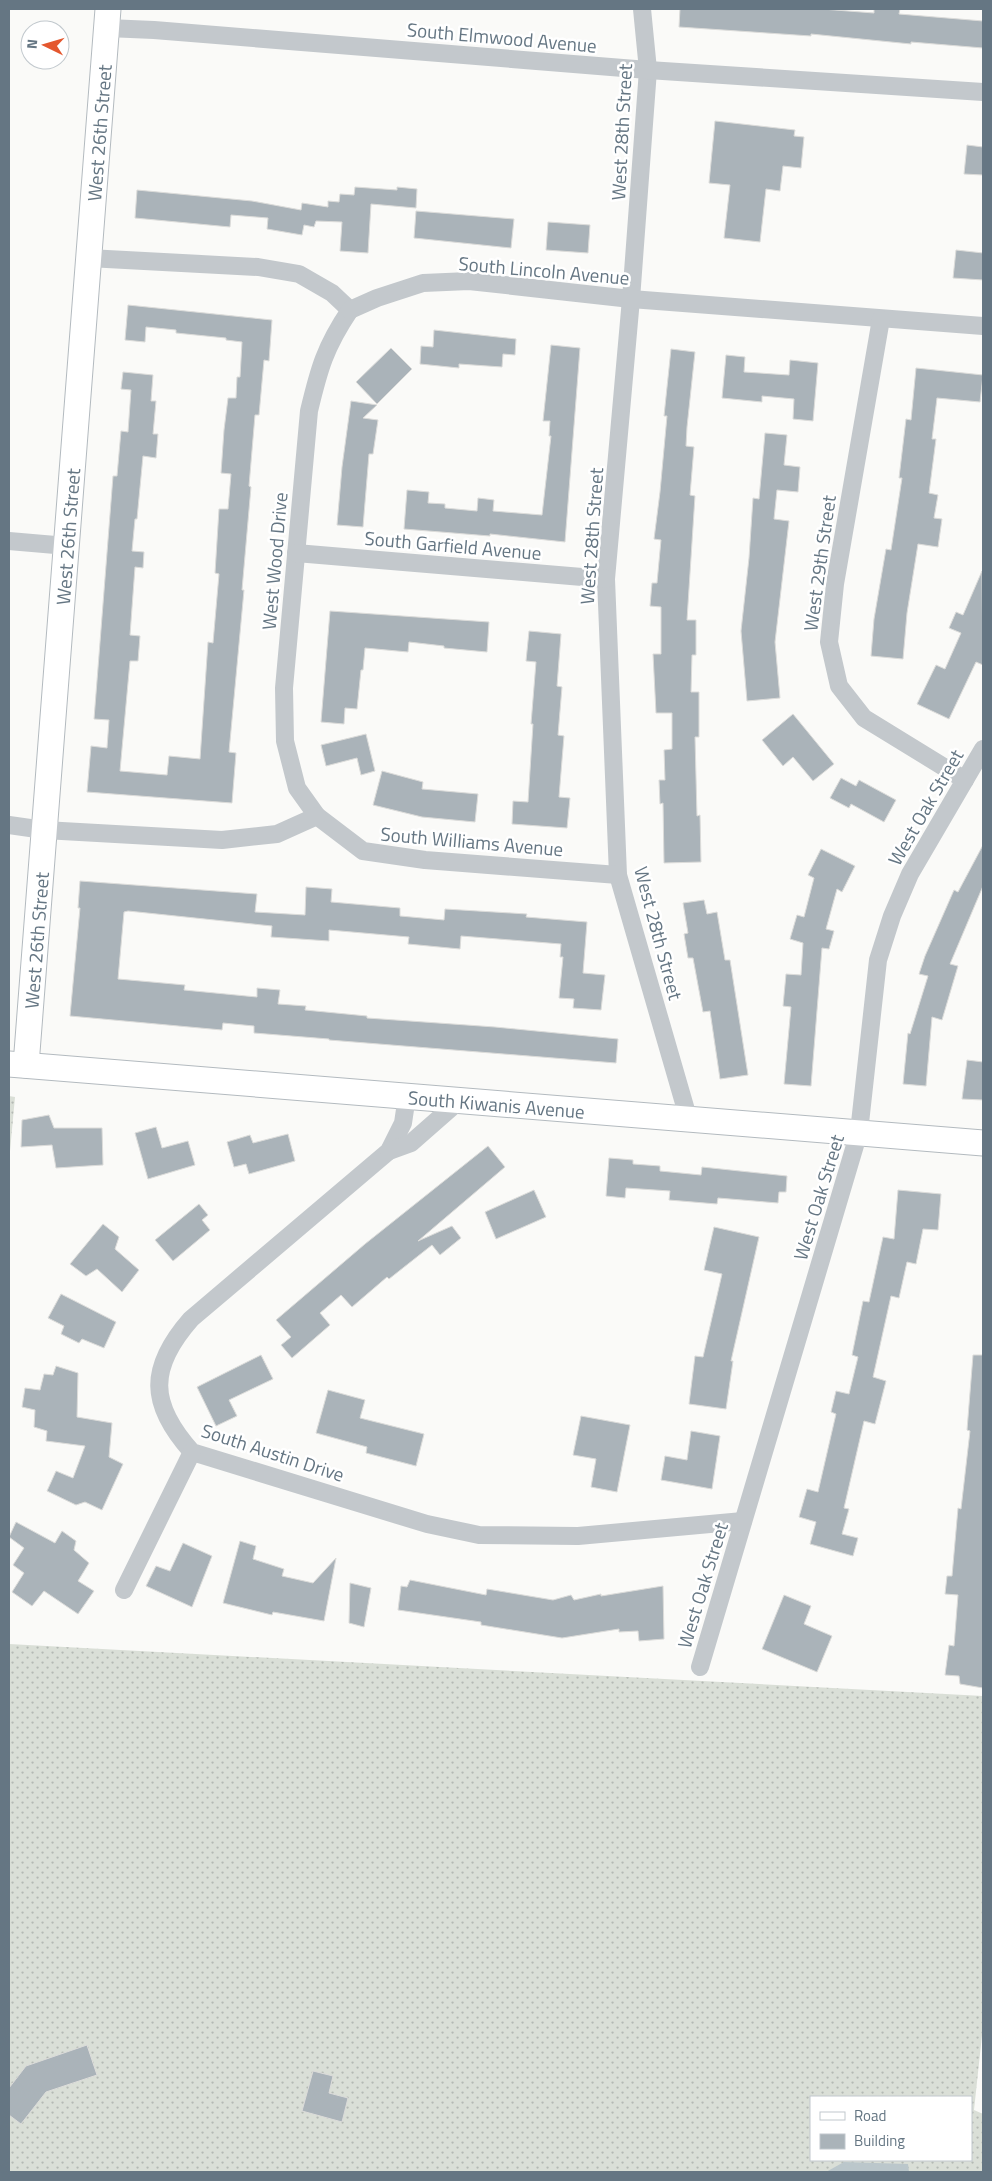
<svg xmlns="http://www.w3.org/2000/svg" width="992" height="2181" font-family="'Titillium Web',sans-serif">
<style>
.grass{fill:url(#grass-dots);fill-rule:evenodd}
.water{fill:#bbc7cb}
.building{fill:#aab3b9;stroke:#dcdcda}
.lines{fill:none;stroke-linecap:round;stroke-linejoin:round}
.secondary-casing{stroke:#b3babf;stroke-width:27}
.street{stroke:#c3c8cc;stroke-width:18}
.secondary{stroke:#fff;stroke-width:25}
.labels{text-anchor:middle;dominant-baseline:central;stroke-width:5;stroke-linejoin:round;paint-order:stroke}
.street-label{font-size:19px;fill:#657683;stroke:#fff}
</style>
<defs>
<pattern id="grass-dots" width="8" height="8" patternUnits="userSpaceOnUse" patternTransform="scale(1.25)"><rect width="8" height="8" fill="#dadfd7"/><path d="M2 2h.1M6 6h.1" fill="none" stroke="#b4b9b4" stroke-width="1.8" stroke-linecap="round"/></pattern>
</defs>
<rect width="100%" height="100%" fill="#fafaf8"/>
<g class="grass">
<path d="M9,1096L15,1097L9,1162Z"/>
<path d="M9,1644L983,1696V2026L974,2110L983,2114V2172H9ZM811,2097H971V2160H811Z"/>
</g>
<path class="water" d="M844,2162L908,2164L909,2172H826Z"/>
<g class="building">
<path d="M680,9H822L874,13V9H900L899,14L983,21V48L911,42V44L811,34V36L679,27Z"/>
<path d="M715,121L795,130L794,136L804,137L801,168L783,166L780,191L766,189L760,242L724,238L730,185L709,183Z"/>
<path d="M967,145L983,147V175L964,174Z"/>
<path d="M355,187L397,190V187L417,189L416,208L371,204L368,253L340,251L342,222L316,221L314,227L304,225L302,235L267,229L268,218L231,215L230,227L135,218L137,190L252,201L301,210L302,203L328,207V201L339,202L340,194L354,195Z"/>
<path d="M416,211L514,219L511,248L414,238Z"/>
<path d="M548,222L590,225L588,253L546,250Z"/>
<path d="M956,250L983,253V280L953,278Z"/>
<path d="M128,305L272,320L269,361L264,360L259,415H255L249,486L251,487L242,590H244L229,752L236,753L232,803L87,792L91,746L107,748L109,720L94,719L113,476H117L121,431L128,432L131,390L121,389L123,372L153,375L151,401H156L153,434H158L156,458L143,456L137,519H135L132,551L144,552L143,568L135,567L130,635L140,636L138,661H130L120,771L167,775L169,756L200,759L208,642L213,643L219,574L215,573L219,509H228L231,474L221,473L224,430L228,398H236L237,377H240L242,342L226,340V338L176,333V330L146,327L145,342L125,340Z"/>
<path d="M434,330L516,339L515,355L503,354L502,367L459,364V368L420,364L421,346L433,347Z"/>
<path d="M551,345L580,348L565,542L490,534V536L404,529L407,490L429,492L428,503L445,504V508L477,511L478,498L494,500L493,511L542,515L551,436H549L550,421H543Z"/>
<path d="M391,348L412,369L377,404L356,382Z"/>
<path d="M671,349L695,352L687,427L686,446L694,447L690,495L695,496L687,620H696V655H692L691,692H699V737H695L697,816L700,815L701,862L664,863L663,803L660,804L659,780H665L664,750L672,749V713H656L653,654H661V607L650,606L652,583H657L661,540L654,539L660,492L667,416H664Z"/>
<path d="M726,355L745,357L744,372L789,375L790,360L818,363L813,421L793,419L794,399L762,396V402L722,398Z"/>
<path d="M916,368L983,375L980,402L937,398L932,439H936L929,493L938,495L934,518L942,519L938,547L918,544L907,613L903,659L871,656L874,619L886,549L891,550L902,478H899L906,419L911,420Z"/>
<path d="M351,401L377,405L363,418L378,420L373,454H369L363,527L337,525L342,467Z"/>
<path d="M765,433L787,435L784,465L800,467L798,492L777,490L774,519L789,521L775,642L780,698L747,701L741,631L749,558L753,498L759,499Z"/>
<path d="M982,571L983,665L976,662L949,719L917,704L936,665L945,669L961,633L949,628L956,612L963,615Z"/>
<path d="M330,611L489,622L487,652L444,648V646L409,642L408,652L365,648L363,670H361L357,709L345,708L344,724L321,722Z"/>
<path d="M529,631L561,634L557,686L562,687L558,735L564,736L559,797L570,798L567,828L512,824L513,801L528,802L533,724H531L536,662L526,661Z"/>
<path d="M793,714L834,764L813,781L793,757L783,766L762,740Z"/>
<path d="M366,734L375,771L361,775L357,758L326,766L321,745Z"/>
<path d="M382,771L423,782L422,789L478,794L475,822L422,817L373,805Z"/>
<path d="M841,778L856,786L859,780L896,800L884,822L851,804L849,808L830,798Z"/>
<path d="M983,845V886L950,964L958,966L942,1020L932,1017L926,1086L903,1084L908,1033L910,1034L928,976L919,974L925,956L954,890L958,892Z"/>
<path d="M821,849L855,866L842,892L837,889L826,929L834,931L829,949L822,948L811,1086L784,1084L791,1007L783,1006L786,974L801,975L803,943L790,939L797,915L804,917L814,878L808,875Z"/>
<path d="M80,881L257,894L255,912L305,915L306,887L332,889L331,902L400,908V916L444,920L445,909L527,914L526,917L587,922L583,973L605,975L601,1010L573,1008L574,999L559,998L563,957H560L561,944L461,936L460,949L408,944L409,937L329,930V941L271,937L272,926L128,911L124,912L118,979L185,985L184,990L257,997V988L280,990L278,1004L306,1006L305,1010L367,1016V1018L495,1027L618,1039L616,1063L329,1040V1039L254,1033V1026L223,1023L222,1030L70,1016L80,908H78Z"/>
<path d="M704,900L707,914L717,912L725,960H730L748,1075L720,1079L710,1011L703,1012L693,958H688L684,934L688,933L683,903Z"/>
<path d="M967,1060L983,1062V1100L962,1099Z"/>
<path d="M49,1115L54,1128H102L103,1165L56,1168L52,1145L21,1147L22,1120Z"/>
<path d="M156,1127L162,1148L188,1141L195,1165L148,1179L135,1133Z"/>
<path d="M288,1134L295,1161L249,1174L246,1164L234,1167L227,1142L250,1135L253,1143Z"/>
<path d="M488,1146L505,1167L418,1241L452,1226L461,1238L440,1255L432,1245L389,1279L387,1277L352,1307L341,1295L320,1313L330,1325L292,1358L281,1345L291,1337L276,1320L365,1244Z"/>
<path d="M609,1158L633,1160V1164L660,1166V1171L701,1175L702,1167L787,1176L786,1192H779L778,1203L718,1198L717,1204L669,1200L670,1191L626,1188L625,1198L606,1196Z"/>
<path d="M534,1190L546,1217L496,1239L485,1212Z"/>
<path d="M898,1190L941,1194L938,1230L923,1229L916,1264L907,1262L899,1298L891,1296L873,1377L886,1381L875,1424L864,1421L844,1508L849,1509L842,1534L858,1538L853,1556L810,1544L816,1522L799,1517L807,1489L818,1492L836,1414L831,1412L836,1391L849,1394L858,1357L852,1355L863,1301L869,1302L883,1237L894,1239Z"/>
<path d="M199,1204L208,1215L202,1220L210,1230L173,1261L155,1240Z"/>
<path d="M103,1224L119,1237L115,1249L139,1270L122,1292L97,1269L86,1276L70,1264Z"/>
<path d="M714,1227L759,1237L731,1361H733L726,1409L689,1404L695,1356L703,1357L722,1274L704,1270Z"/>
<path d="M61,1294L116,1322L104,1348L82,1339L79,1343L61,1334L64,1326L48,1318Z"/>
<path d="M261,1355L273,1379L229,1400L237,1416L216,1426L197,1387Z"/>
<path d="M973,1355H983V1688L960,1684L959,1676L945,1675L949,1645L954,1646L958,1595L945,1594L947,1576H952L958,1508L961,1509L970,1431L967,1430Z"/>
<path d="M56,1366L78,1373L77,1417L112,1423L109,1457L123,1464L102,1510L85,1502L76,1505L47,1491L56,1471L73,1478L85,1446L46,1441L47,1431L34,1427L35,1410L22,1407L25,1388L40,1390L44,1374L53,1375Z"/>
<path d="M328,1390L365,1400L360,1418L424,1434L416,1466L366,1453L367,1447L316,1433Z"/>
<path d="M581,1416L630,1425L617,1492L591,1487L596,1459L573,1455Z"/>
<path d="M691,1431L720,1436L712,1489L661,1480L665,1456L687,1460Z"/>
<path d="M16,1522L55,1543L62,1531L76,1541L74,1550L89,1563L78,1581L94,1591L78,1614L44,1591L32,1606L12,1592L24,1573L13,1565L24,1548L9,1537Z"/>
<path d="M240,1541L256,1546L253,1559L284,1569L282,1576L313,1583L336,1558L324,1621L273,1612L272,1615L223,1603Z"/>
<path d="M183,1543L212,1556L192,1607L146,1586L156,1566L170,1571Z"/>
<path d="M410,1580L486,1595L487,1589L553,1600L571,1595L574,1600L601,1594V1596L663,1586L664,1639L639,1641L638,1631L619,1632V1629L562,1638L481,1625V1622L398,1610L401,1586L407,1587Z"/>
<path d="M350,1583L371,1588L364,1627L349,1623Z"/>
<path d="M784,1595L811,1606L804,1624L832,1636L817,1672L762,1649Z"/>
<path d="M87,2045L97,2075L46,2092L21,2124L9,2115V2088L26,2066Z"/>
<path d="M313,2071L333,2076L329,2093L348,2098L342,2122L302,2111Z"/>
</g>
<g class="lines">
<defs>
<g id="secondary">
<path id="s1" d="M9,1064L983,1143"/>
<path id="s2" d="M26,1065L108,9"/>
</g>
</defs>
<use href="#secondary" class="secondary-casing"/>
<g class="street">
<path d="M642,9L648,70L631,299L606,579L618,875L688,1117"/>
<path d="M107,28L154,30L648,70L983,92"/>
<path d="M88,258L258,267L299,274L332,293L350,310"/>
<path d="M350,310C325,347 319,369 309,411L284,688L285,741L297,788L317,816L363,851L425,860L618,875"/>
<path d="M350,310L377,298L423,283L469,281L631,299L983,326"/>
<path d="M881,319L835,584L829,642L839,686L864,718L965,780"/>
<path d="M9,541L67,546"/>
<path d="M296,553L606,579"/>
<path d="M9,825L44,830L222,840L277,834L317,816"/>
<path d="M407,1096L403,1123L389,1151L191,1319C148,1368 149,1404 192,1452L427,1524L479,1535L578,1536L743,1521"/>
<path d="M389,1151L411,1143L460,1100"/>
<path d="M124,1590L192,1452"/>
<path d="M700,1667L859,1132L878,960L892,916L910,874L983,749"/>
</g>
<use href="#secondary" class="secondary"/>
</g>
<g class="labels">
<g class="street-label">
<text transform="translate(502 37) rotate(5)">South Elmwood Avenue</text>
<text transform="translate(621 132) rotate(-87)">West 28th Street</text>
<text stroke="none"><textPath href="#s2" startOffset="935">West 26th Street</textPath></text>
<text transform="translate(544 270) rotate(5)">South Lincoln Avenue</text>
<text transform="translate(591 536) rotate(-86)">West 28th Street</text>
<text stroke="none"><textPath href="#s2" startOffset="530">West 26th Street</textPath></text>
<text transform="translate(453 545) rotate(5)">South Garfield Avenue</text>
<text transform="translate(274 561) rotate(-85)">West Wood Drive</text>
<text transform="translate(819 563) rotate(-82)">West 29th Street</text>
<text transform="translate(925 807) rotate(-60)">West Oak Street</text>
<text transform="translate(472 841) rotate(5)">South Williams Avenue</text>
<text transform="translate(659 933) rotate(75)">West 28th Street</text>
<text stroke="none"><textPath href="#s2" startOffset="125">West 26th Street</textPath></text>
<text stroke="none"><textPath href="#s1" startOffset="489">South Kiwanis Avenue</textPath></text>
<text transform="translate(818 1197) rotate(-73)">West Oak Street</text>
<text transform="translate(273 1452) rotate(18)">South Austin Drive</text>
<text transform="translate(702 1585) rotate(-73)">West Oak Street</text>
</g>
</g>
<rect width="992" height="2181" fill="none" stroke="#657683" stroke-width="20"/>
<rect x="810" y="2096" width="162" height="65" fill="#ffffff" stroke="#c1c8cd"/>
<rect x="820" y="2112" width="25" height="8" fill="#ffffff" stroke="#c1c8cd"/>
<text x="854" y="2121" font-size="15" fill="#657683">Road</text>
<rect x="820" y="2134" width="25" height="15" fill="#aab3b9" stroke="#c1c8cd"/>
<text x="854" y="2146" font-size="15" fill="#657683">Building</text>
<g transform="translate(45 45) rotate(275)"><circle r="24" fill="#ffffff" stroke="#c1c8cd"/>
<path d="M0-4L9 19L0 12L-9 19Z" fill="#e4572e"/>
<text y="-8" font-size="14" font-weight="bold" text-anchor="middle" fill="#657683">N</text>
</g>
</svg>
